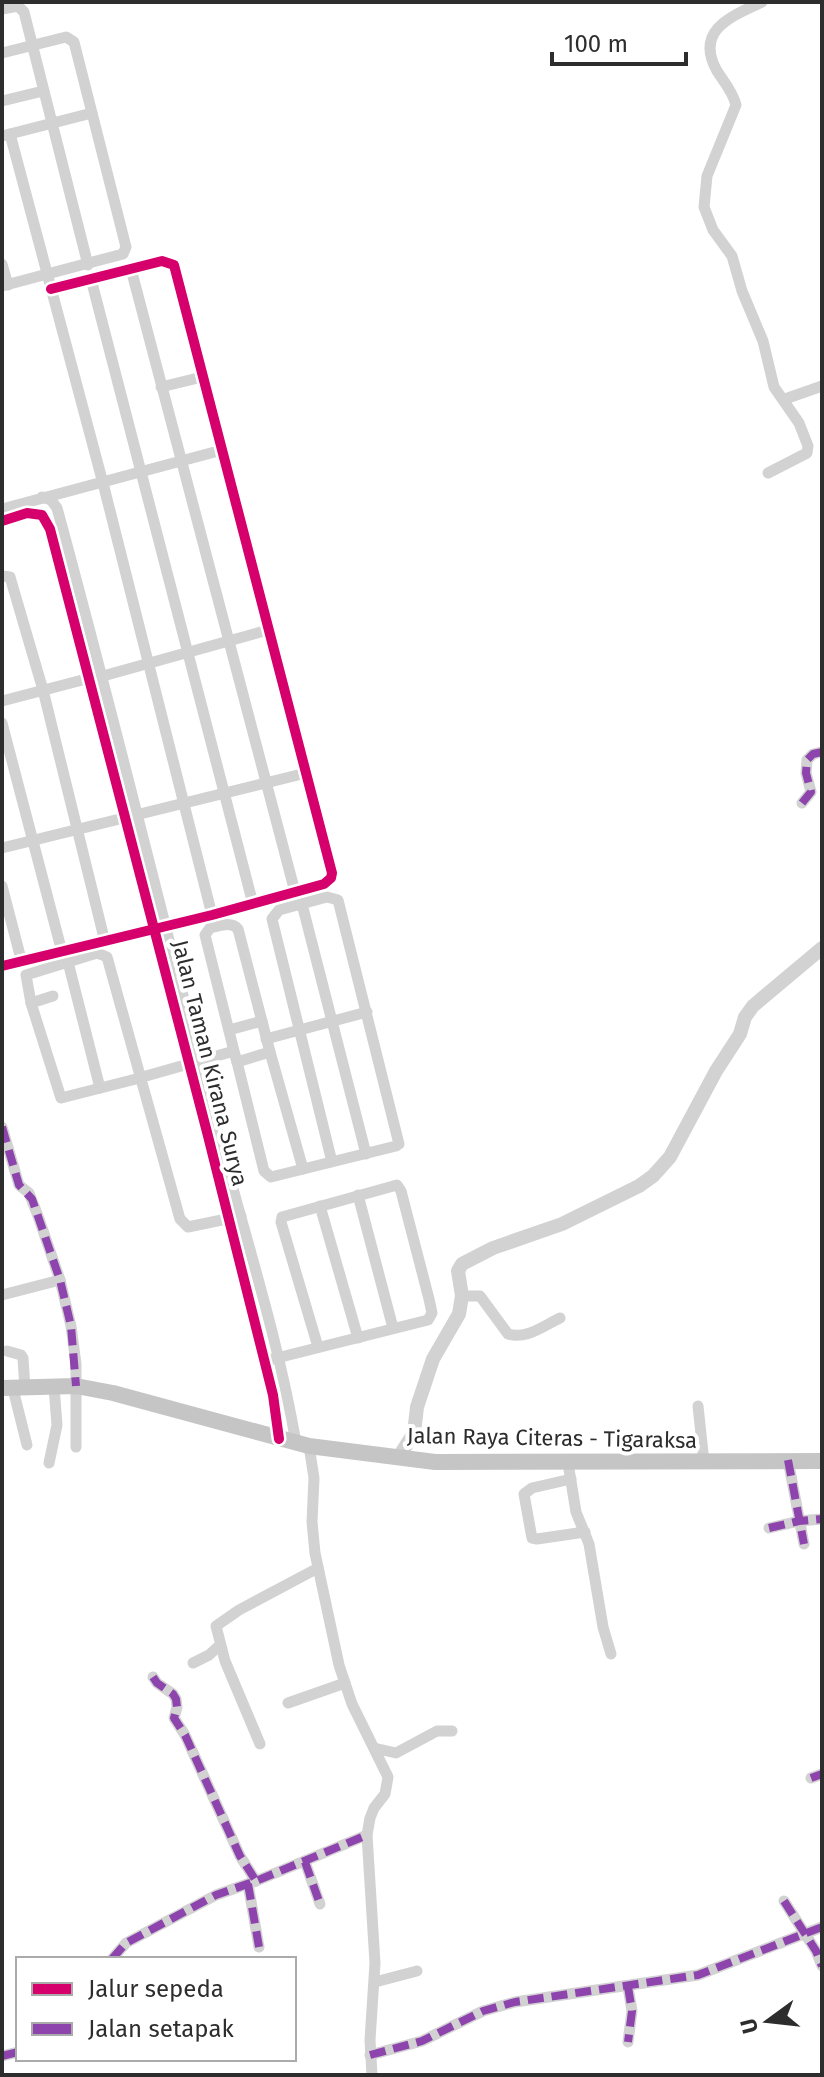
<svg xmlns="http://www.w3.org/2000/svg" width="824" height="2077" font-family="'Fira Sans',sans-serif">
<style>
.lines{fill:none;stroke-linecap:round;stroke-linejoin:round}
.minor{stroke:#d2d2d2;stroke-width:11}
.tertiary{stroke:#d2d2d2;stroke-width:14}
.primary{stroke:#c5c5c5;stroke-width:16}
.quiet{stroke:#8e44ad;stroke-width:8;stroke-dasharray:16 8;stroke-linecap:butt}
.cycleway-casing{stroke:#fff;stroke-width:15}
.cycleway{stroke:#d6006c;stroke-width:10}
.labels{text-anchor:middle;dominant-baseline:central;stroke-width:8;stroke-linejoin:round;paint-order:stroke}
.street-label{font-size:22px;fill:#2d2d2d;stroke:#fff}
</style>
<rect width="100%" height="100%" fill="#fff"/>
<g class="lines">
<g class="minor">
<path d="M762,2C732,16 694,30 717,71C724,82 733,92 736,105L707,176L704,207L713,230L732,256L742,291L763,341L774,387L799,423L808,446L807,453L768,473"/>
<path d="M2,9L18,6L24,12L88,265"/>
<path d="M2,53L66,37L74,42L126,247L123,254L2,286"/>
<path d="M2,101L43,91"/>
<path d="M10,134L104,487L212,915"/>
<path d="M2,136L92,113"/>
<path d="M2,264L8,285"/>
<path d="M131,269L295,892"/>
<path d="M91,279L253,904"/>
<path d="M161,387L202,377"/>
<path d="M785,399L822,386"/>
<path d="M42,497L51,500L57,508C113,713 163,919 216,1125C243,1231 278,1336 296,1443"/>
<path d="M2,509L222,450"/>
<path d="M2,521L27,513L42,515L50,529L208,1136L273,1395L279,1439"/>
<path d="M2,576L10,577L43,690L105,942"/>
<path d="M103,676L268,630"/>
<path d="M2,701L90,678"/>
<path d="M2,723L62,952"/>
<path d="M802,803L811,792L806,773L807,760L813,754L822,752"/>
<path d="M2,848L306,773"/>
<path d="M2,886L22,963"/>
<path d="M302,904L366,1154"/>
<path d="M68,962L100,1088"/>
<path d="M2,966L212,915L324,884L331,878L332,873L174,265L162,261L51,289"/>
<path d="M31,1003L53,996"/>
<path d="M229,1030L262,1021"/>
<path d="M266,1039L367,1012"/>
<path d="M234,1051L205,935L210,928C220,926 231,921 238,929L270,1052L237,1062L234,1051L139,1078L136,1079L61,1098L31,1003L26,975L97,953L107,957L180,1219L188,1227L241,1216"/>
<path d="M270,1052L303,1169"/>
<path d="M237,1062L264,1171L271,1177L396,1146L399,1144L338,900L327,897L279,910L272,919L332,1162"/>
<path d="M2,1127L19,1185L29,1193L38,1216L60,1280L71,1326L76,1364V1447"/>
<path d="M358,1195L393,1328"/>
<path d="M320,1206L358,1338"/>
<path d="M2,1295L60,1280"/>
<path d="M462,1296H480L508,1334C526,1340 545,1325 560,1318"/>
<path d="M7,1351L21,1355L23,1358L25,1389"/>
<path d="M273,1359L428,1320L432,1313L429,1299L401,1191L397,1185L282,1217L281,1222L318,1347"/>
<path d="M13,1389L27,1445"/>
<path d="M698,1406L704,1462"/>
<path d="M309,1446L314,1478L312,1522L315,1553L339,1665L352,1704L388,1777L385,1794L374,1808L370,1818L367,1835L375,1963L370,2040L372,2075"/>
<path d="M788,1460L804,1544"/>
<path d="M49,1463L57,1425L54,1387"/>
<path d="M568,1463L576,1512L589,1544L603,1627L611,1654"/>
<path d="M571,1479L532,1488L524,1494L531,1533L532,1538L537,1539L585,1532"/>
<path d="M769,1528L799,1521L822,1519"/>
<path d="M193,1663L209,1655L220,1645"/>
<path d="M153,1677L157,1683L173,1694L176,1699L177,1707L174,1718L185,1735L240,1856L256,1881"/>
<path d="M288,1703L345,1683"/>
<path d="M260,1744L225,1661L216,1626L239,1610L318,1568"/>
<path d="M374,1748L396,1753L437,1731H452"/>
<path d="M811,1778L822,1774"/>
<path d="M305,1862L320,1904"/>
<path d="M248,1884L259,1947"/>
<path d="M784,1901L816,1951L822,1966"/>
<path d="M112,1959L126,1943L216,1895L256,1881L367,1835"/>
<path d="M375,1982L417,1971"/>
<path d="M628,1987L632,2011L628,2042"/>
<path d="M370,2055L422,2041L483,2011L515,2002L698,1975L822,1927"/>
<path d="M2,2056L18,2052"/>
</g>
<path class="tertiary" d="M398,1458L414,1433L417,1407L433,1359L459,1314L462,1296L458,1271L462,1264L493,1248L562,1224L639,1186L653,1176L670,1157L716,1071L740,1034L745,1017L753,1006L822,948"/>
<path class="primary" d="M2,1388L76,1386L113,1393L309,1446L435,1462L822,1461"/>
<g class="quiet">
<path d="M802,803L811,792L806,773L807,760L813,754L822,752"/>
<path d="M2,1127L19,1185L32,1199L60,1280L71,1326L76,1386"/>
<path d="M788,1460L804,1544"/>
<path d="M769,1528L799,1521L822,1519"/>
<path d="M153,1677L157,1683L173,1694L176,1699L177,1707L174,1718L185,1735L240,1856L256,1881"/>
<path d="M811,1778L822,1774"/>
<path d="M305,1862L320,1904"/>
<path d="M248,1884L259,1947"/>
<path d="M784,1901L816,1951L822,1966"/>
<path d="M112,1959L126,1943L216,1895L256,1881L367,1835"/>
<path d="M628,1987L632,2011L628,2042"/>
<path d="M370,2055L422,2041L483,2011L515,2002L698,1975L822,1927"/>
<path d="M2,2056L18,2052"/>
</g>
<defs>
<g id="cycleway">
<path d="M2,521L27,513L42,515L50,529L208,1136L273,1395L279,1439"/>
<path d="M2,966L212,915L324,884L331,878L332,873L174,265L162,261L51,289"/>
</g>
</defs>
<use href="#cycleway" class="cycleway-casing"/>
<use href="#cycleway" class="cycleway"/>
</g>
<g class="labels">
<g class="street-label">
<text transform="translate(210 1063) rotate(76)">Jalan Taman Kirana Surya</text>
<text transform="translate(552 1438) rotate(1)">Jalan Raya Citeras - Tigaraksa</text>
</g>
</g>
<rect width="824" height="2077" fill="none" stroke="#2d2d2d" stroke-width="8"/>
<rect x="16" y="1957" width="280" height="104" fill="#ffffff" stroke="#ababab" stroke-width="2"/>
<rect x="32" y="1983" width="40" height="12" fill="#d6006c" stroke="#ababab" stroke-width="2"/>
<text x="88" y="1997" font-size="24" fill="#2d2d2d">Jalur sepeda</text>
<rect x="32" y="2023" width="40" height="12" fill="#8e44ad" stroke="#ababab" stroke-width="2"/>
<text x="88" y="2037" font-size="24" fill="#2d2d2d">Jalan setapak</text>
<g transform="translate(768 2021) rotate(255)" stroke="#ffffff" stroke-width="6" paint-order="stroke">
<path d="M0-6L14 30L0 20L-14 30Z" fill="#2d2d2d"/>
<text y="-12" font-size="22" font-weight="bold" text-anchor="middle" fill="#2d2d2d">U</text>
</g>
<path d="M552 52v12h134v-12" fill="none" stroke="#2d2d2d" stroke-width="4"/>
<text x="564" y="52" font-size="24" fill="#2d2d2d" stroke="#ffffff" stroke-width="6" paint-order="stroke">100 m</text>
</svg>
